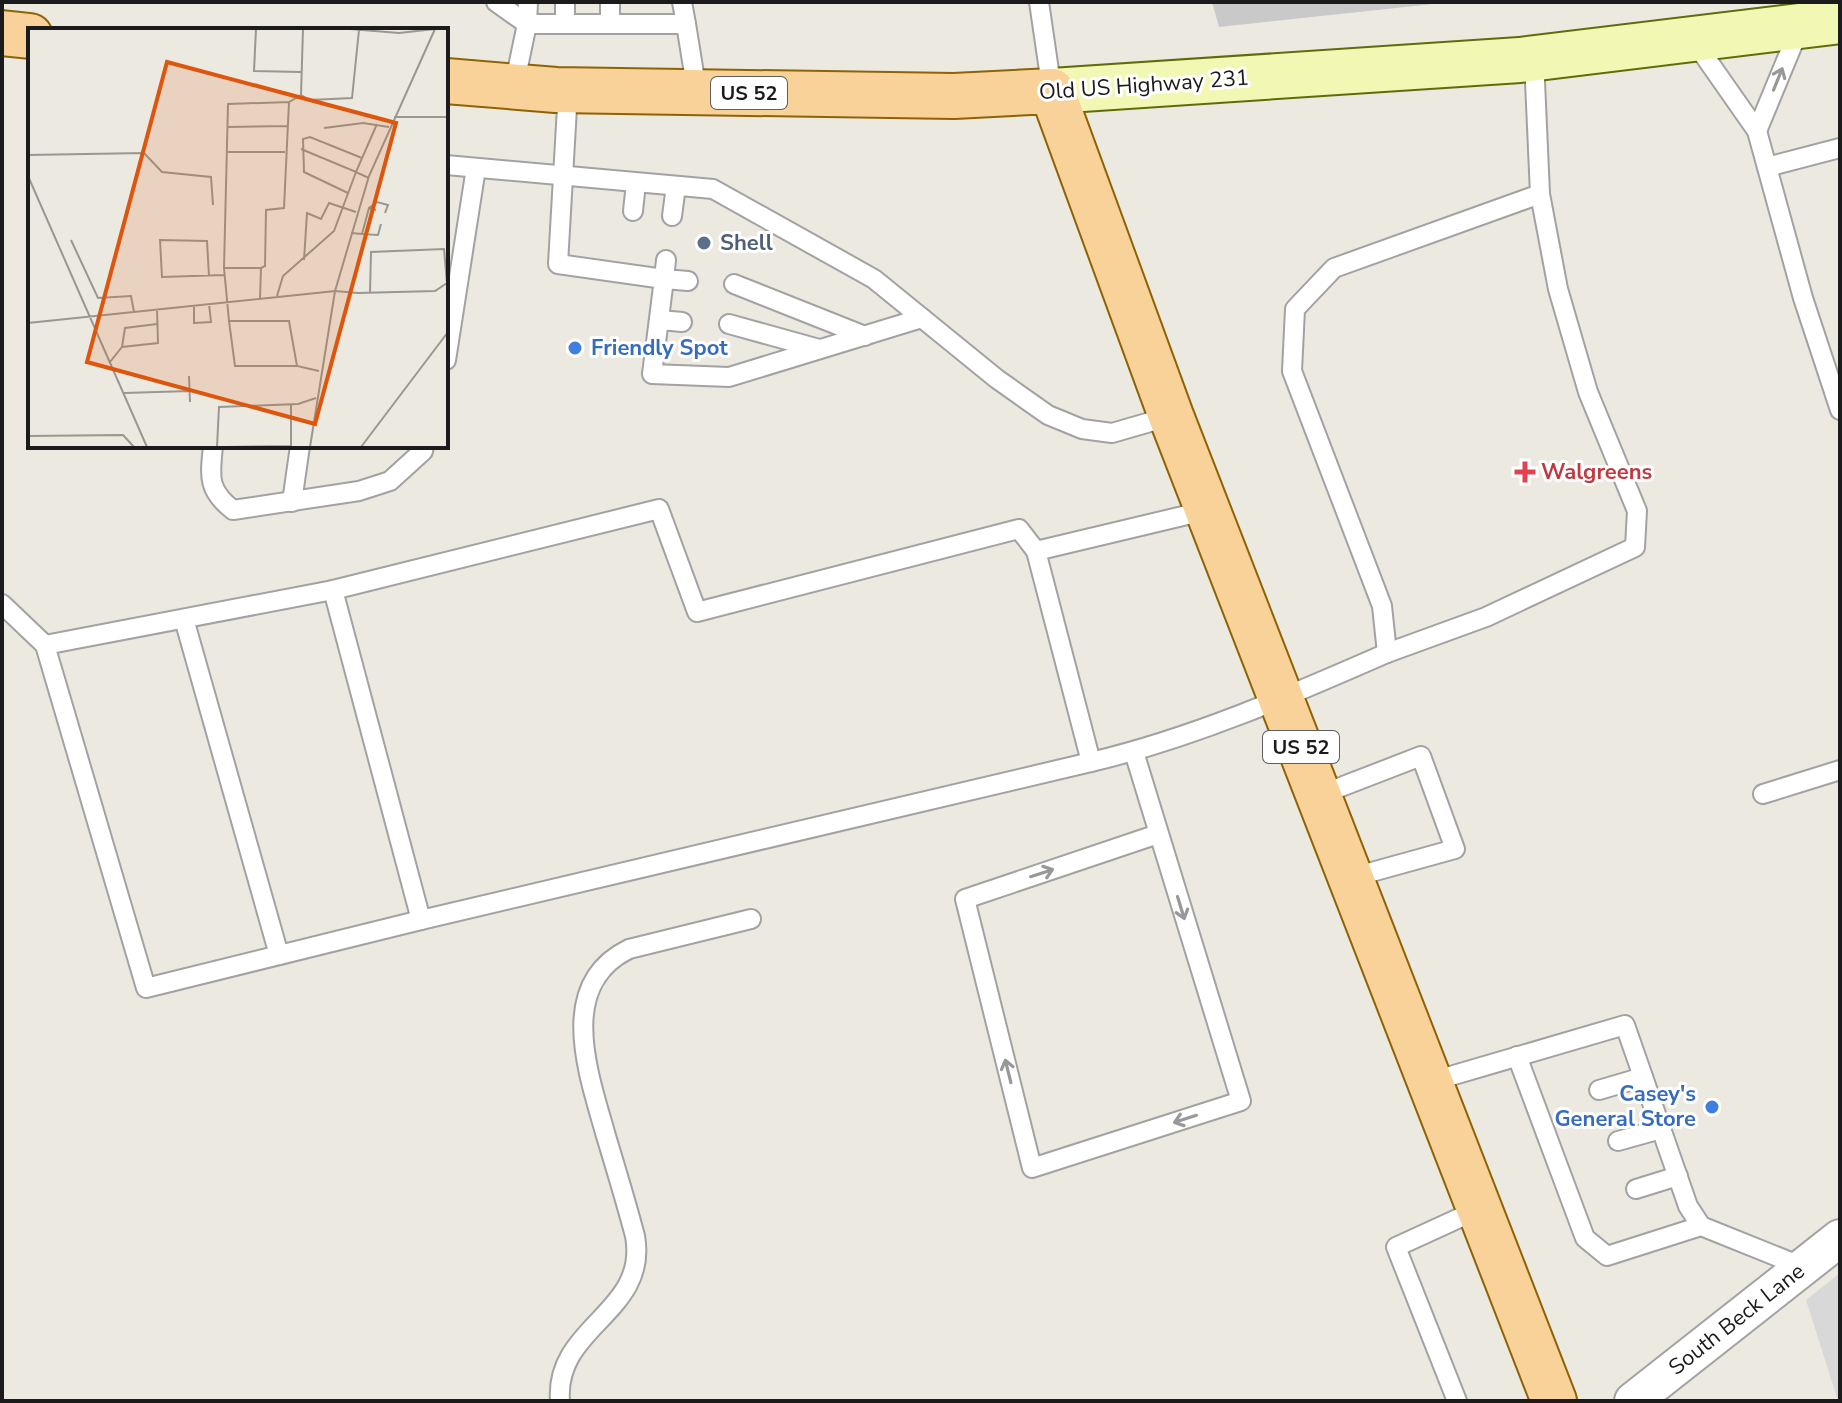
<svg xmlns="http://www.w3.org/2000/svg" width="1842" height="1403" font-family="'Nunito Sans',sans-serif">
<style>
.residential{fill:#d9d8d8}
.religious{fill:#c9c9c9}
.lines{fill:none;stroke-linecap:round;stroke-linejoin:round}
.lane-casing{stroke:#a2a2a2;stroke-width:22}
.street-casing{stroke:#a2a2a2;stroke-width:40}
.secondary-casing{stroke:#5f6c07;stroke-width:48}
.primary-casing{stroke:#8e6304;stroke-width:48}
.lane{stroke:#fff;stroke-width:18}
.street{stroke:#fff;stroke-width:36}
.secondary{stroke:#f2f7b4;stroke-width:44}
.primary{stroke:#f9d299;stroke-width:44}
.oneway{stroke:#989898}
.service-dot{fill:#5c6f8a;stroke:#fff;stroke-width:3}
.shop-dot{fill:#3f7fe0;stroke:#fff;stroke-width:3}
.health-dot{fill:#e0444e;stroke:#fff;stroke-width:3}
.labels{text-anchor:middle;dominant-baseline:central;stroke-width:6;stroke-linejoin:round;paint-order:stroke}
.shield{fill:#fff;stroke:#5f5f5f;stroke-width:2}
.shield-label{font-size:20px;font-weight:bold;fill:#1b1b1b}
.street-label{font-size:22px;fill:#1b1b1b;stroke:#fff}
.service-label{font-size:22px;font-weight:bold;fill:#4e5e75;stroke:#fff;text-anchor:start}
.shop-label{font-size:22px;font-weight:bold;fill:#366cbe;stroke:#fff;text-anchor:start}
.health-label{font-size:22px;font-weight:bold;fill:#be3a42;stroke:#fff;text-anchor:start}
.inset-road{fill:none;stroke:#989791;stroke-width:2}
.view{fill:#de560d;fill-opacity:0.15;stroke:#de560d;stroke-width:4}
.inset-edge{fill:none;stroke:#1b1b1b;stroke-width:4}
</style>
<rect width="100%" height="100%" fill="#ece9e0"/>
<path class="residential" d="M1840,1273V1401H1838L1806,1300Z"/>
<path class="religious" d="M1212,2H1452L1219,27Z"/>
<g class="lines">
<defs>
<g id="lane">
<path d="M496,2L527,24L514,86"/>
<path d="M528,2L527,24H686L697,92"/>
<path d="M682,2L686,24"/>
<path d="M1039,2L1052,91"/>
<path d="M565,23V2"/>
<path d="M610,23V2"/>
<path d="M1694,41L1757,131L1803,298L1840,410"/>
<path d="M568,90L558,264L664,279L652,374L729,377L922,318"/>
<path d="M1757,131L1800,27"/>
<path d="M446,165L713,189L874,279L997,379L1048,415L1082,429L1112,433L1171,416"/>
<path d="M1767,167L1840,148"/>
<path d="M633,211L636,183"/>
<path d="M672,216L676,186"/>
<path d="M666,260L664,279L688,281"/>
<path d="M734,284L865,336"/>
<path d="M660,320L682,322"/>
<path d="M729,324L819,349"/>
<path d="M446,360L476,168"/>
<path d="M213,446C210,476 207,490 233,510L359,491L390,481L423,451L424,446"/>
<path d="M292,502L300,446"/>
<path d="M1208,510L1036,551L1091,762C1193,738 1291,695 1387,653L1382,606L1292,371L1295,309L1334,268L1540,194L1534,59"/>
<path d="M333,590L421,920"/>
<path d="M2,604L45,645L146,988L421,920L1091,762"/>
<path d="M184,619L279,955"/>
<path d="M45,645L333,590L659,509L697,612L1019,529L1036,551"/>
<path d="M1387,653L1486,617L1635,547L1637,511L1588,392L1558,289L1540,194"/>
<path d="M1134,752L1241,1101L1032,1168L965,899L1158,834"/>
<path d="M1763,794L1840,770"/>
<path d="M1320,795L1421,756L1455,849L1350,878"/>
<path d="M1517,1056L1585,1238L1607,1256L1701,1226"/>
<path d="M1430,1082L1625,1025L1688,1206L1701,1226L1803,1267"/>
<path d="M1599,1090L1643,1077"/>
<path d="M1618,1141L1661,1129"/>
<path d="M1636,1189L1678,1176"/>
<path d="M560,1401C554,1326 649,1313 635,1236C626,1202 616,1169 606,1136C589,1075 555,985 629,949L751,919"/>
<path d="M1457,1401L1396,1247L1479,1209"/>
</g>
<g id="street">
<path id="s1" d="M1633,1401L1840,1238"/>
</g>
<path id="secondary" d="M1052,91L1520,60L1840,21"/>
<g id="primary">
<path d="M2,33L30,36"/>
<path d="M446,81L556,90L954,96L1052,91L1171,416L1554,1401"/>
</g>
</defs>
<use href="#lane" class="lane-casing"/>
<use href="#street" class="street-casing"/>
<use href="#secondary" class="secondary-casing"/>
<use href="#primary" class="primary-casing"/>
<use href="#lane" class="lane"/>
<use href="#street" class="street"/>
<use href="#secondary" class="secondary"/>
<use href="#primary" class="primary"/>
</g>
<defs><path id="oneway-shaft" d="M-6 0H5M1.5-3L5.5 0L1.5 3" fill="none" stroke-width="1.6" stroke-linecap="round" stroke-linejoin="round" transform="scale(2)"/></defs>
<g class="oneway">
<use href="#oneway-shaft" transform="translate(1778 79) rotate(-68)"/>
<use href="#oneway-shaft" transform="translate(1042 873) rotate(-18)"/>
<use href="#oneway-shaft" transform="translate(1181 908) rotate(73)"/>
<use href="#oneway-shaft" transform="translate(1008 1071) rotate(-104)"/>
<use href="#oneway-shaft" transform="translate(1185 1119) rotate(162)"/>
</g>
<circle class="service-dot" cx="704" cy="243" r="8"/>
<g class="shop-dot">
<circle cx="575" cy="348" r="8"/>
<circle cx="1712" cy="1107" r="8"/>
</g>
<path class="health-dot" d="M1521 460h8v8h8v8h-8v8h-8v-8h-8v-8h8z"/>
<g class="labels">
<g class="shield">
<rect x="711" y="77" width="76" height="32" rx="6"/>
<rect x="1263" y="731" width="76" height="32" rx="6"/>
</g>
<g class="shield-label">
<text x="749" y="93">US 52</text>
<text x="1301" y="747">US 52</text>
</g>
<g class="street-label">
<text transform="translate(1144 85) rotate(-4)">Old US Highway 231</text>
<text stroke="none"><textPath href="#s1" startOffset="132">South Beck Lane</textPath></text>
</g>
<g class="service-label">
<text x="720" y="243">Shell</text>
</g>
<g class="shop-label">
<text x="591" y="348">Friendly Spot</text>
<text x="1696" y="1094" text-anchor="end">Casey's<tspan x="1696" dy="25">General Store</tspan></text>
</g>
<g class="health-label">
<text x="1541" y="472">Walgreens</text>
</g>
</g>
<g transform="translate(28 28)">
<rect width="420" height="420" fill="#ece9e0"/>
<path class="inset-road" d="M228,1L226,43L273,44M275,1L273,67L281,72L324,70L331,2M322,1L371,5L407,1M366,89H420M200,99L259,98M296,100L335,95L361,99M273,121L328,144L349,96M200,124H257M0,127L116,125L134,144L183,149L185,177M0,148L119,419M320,165L276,144L275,111L282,109L334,130M341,180L349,174L360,177L357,185M323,205L334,206L341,180L348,182M334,206L350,207L353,196M43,212L70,270L103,268L106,284M276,232L279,185L293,191L301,175L328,184M196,240L200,76L261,74L273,67M233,240L237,238L238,182L256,180L261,74M181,248L179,213L132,212L134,249L196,247M249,268L255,248L306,203L328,144L341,150M232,270L233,240H196L201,293H261L269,338L291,343M166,277V295L183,294L181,276M201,293L207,338H269M0,295L307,263L341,148L407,1M94,319L97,300L129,296M82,334L94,319L130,315L129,281M161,348L162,374M96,365L162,363M0,408L95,407L106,419M189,419L191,379L270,376L288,370M198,419L263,418V376M282,419L307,263L330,265L407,263L419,255L416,221L343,224L342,265M333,419L420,304"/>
<path class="view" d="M139,34L368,95L287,396L59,334Z"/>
<rect width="420" height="420" class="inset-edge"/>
</g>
<rect width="1842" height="1403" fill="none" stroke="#1b1b1b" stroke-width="8"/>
</svg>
